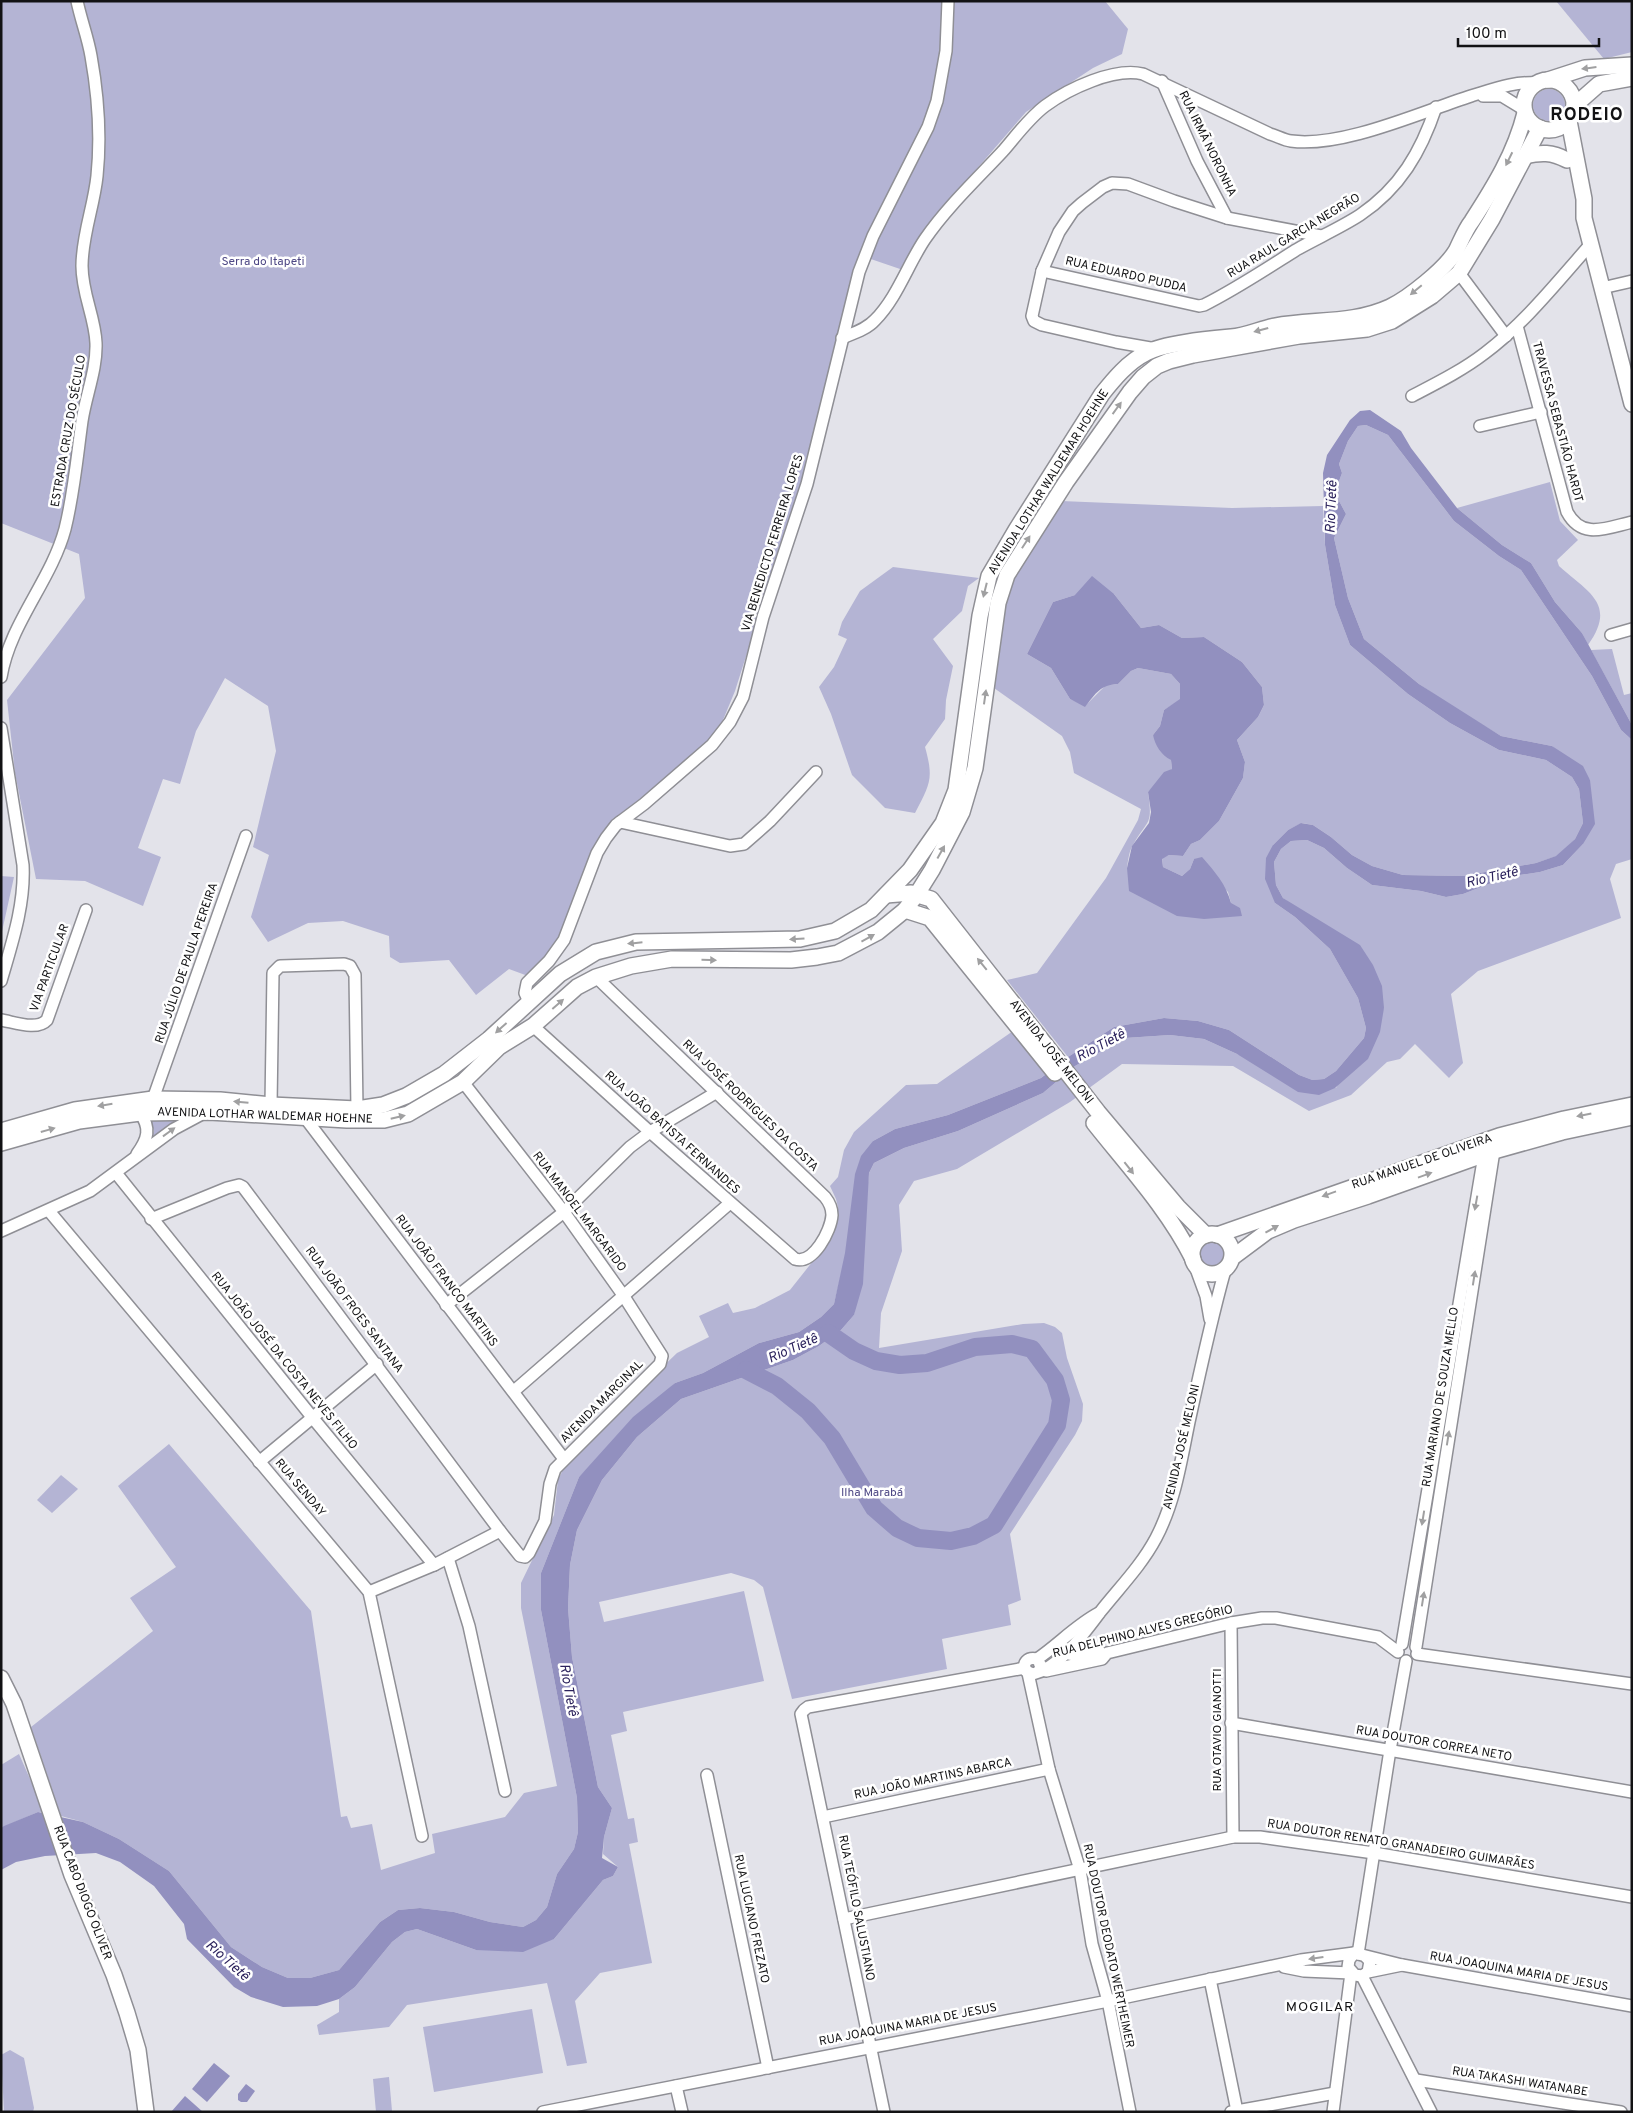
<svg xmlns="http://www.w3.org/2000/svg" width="1633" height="2113" font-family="Overpass,sans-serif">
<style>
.green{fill:#b4b4d4;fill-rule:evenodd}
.water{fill:#9290bf}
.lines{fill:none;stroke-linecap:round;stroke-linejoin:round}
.river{stroke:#9290bf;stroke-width:18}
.minor-casing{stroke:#8f8f95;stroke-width:14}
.major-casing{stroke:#8f8f95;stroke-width:18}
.minor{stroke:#fff;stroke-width:11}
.major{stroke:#fff;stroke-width:15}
.oneway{fill:#a0a0a1}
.labels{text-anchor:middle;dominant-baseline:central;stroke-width:5;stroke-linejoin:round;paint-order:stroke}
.street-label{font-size:12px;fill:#121214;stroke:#fff}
.park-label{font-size:12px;fill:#4e4885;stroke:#fff}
.water-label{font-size:14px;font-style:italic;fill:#2b225c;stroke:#fff}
.neighbourhood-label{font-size:14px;letter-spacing:1px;fill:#121214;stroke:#fff}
.district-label{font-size:18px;font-weight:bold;letter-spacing:1px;fill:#121214;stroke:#fff}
</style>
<rect width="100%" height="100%" fill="#e3e3ea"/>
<g class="green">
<path d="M1,1H1105L1128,29L1122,54L1093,68L1026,112L935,217L903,270L862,256L854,277L801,483L735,691L718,732L702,750L611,824L558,945L528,976L509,969L476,995L449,960L400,963L390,957L389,936L343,921L308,923L268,942L251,917L269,855L253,847L276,751L268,706L225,678L196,731L180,784L163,779L138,848L161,857L143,906L85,881L36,879L15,773L7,700L85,598L79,554L1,523Z"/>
<path d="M1556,1H1630L1632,5V52L1604,59Z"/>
<circle cx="1549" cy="105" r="16"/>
<path d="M1366,425L1388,435L1454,521L1499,556L1521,570L1592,676L1621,730L1632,740V859L1616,864L1610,879L1621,918L1478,971L1451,994L1463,1063L1449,1078L1415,1044L1400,1059L1387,1062L1351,1095L1309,1111L1233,1066L1122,1064L1070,1102L957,1169L914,1181L899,1205L902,1251L881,1313L879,1348L1023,1324L1044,1323L1055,1327L1062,1333L1067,1358L1083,1404L1082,1421L1075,1435L1010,1534L1021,1600L1008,1605L1011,1625L942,1639L947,1669L792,1699L763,1587L754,1580L731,1573L599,1602L604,1622L744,1591L764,1681L623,1712L627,1731L611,1735L628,1819L634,1818L638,1842L629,1844L652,1963L600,1973L575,2001L587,2063L567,2066L547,1983L407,2005L389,2027L319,2035L317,2025L339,2012V1999L355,1987L392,1942L405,1932L417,1929L476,1950L554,1939L603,1880L613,1876L618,1867L603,1854L604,1837L612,1808L598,1787L572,1657L568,1608L570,1565L577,1530L602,1480L637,1437L681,1399L793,1360L819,1346L841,1330L854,1315L869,1173L874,1163L904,1148L958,1131L1043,1093L1075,1066L1125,1038L1170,1035L1204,1039L1237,1054L1336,1088L1384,1008L1298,909L1283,898L1276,885L1274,862L1281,849L1291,841L1307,840L1324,848L1347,868L1372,885L1421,891L1446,897L1463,894L1507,877L1540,872L1563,865L1583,844L1590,780L1552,746L1501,736L1456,709L1419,684L1364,639L1348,598L1334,538L1346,514L1338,499V484L1342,473L1339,464L1348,441L1358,426Z"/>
<path d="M1550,482L1560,521L1578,540L1557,560L1559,566C1589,593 1617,604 1588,645L1582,633L1555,602L1531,563L1502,545L1457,508Z"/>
<path d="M1061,501L1232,508L1323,506L1325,545L1335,605L1350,645L1408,694L1450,723L1499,750L1546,760L1572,777L1579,789L1583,823L1575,839L1557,856L1536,863L1463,876L1403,875L1372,866L1352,855L1331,837L1313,825L1302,823L1288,830L1273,845L1275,903L1295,917L1330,949L1358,998L1366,1028L1364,1038L1336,1071L1324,1079L1312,1080L1299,1075L1229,1030L1198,1021L1164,1018L1114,1027L1068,1057L1007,980L1037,973L1106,878L1138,820L1141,809L1074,773L1070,752L1062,736L994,688L1003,611L1010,583ZM1114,594L1141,628L1159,625L1182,638L1204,637L1242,662L1262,687L1264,705L1258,717L1237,740L1245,762L1243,778L1219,821L1200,840L1191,844L1183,856L1169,855L1162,858L1163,867L1182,876L1190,869L1194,859L1228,892L1231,903L1127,868C1128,861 1129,851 1133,845C1148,818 1153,827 1148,792L1172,769L1171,760L1153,735L1160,726L1164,710L1180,700V684L1171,674L1138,668L1131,671L1118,684L1106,685L1085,706L1070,699L1051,668L1027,654L1053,602L1075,595Z"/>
<path d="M893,567L979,578L968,586L962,611L933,639L953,666L946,700L945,719L925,747C934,779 930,784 915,813L885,808L852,775L831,714L819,687L834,667L847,639L838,635L842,622L860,591Z"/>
<path d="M1612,649L1624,695L1632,693V725L1591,650Z"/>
<path d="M1,876L14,877L1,936Z"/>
<path d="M1013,1031L1047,1073L1041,1078L948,1115L895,1129L873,1141L834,1304L821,1317L799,1332L759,1343L703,1373L675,1383L579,1477L541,1573V1610L577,1798L578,1832L574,1849L557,1874L547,1907L536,1920L523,1927L490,1922L454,1912L420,1908L398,1910L380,1922L339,1970L310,1978H288L262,1967L231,1947L169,1871L119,1839L83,1822L61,1816L31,1727L153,1631L130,1598L176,1567L118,1486L169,1444L311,1611L341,1817L347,1816L351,1828L372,1824L381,1870L435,1853L432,1834L505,1817L524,1793L557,1786L521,1608V1583L554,1515L558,1480L569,1457L677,1353L709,1337L699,1316L728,1303L733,1313L755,1308L790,1290L828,1242L838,1207L836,1199L830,1186L838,1177L844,1150L854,1132L906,1085L937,1084Z"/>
<path d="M187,1116L150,1143L154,1131L150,1118Z"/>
<circle cx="1211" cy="1253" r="13"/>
<path d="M61,1475L78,1489L52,1513L37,1500Z"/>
<path d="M19,1754L45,1813L38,1812L1,1828V1765Z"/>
<path d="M532,2009L543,2073L434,2092L423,2027Z"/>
<path d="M10,2050L24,2058L34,2108L33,2112H4L1,2055Z"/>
<path d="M389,2077L392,2111L376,2112L373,2079Z"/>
</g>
<g class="water">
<path d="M1370,410L1401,431L1411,448L1457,508L1502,545L1531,563L1555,602L1582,633L1632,725V740L1621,730L1592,676L1521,570L1499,556L1454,521L1388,435L1366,425L1358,426L1348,441L1339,464L1342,473L1338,484V499L1346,514L1334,538L1348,598L1364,639L1419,684L1501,736L1552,746L1583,766L1590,780L1595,824L1583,844L1563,865L1540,872L1507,877L1463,894L1446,897L1421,891L1372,885L1347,868L1324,848L1307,840L1291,841L1281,849L1274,862L1276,885L1283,898L1360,945L1373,965L1382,986L1384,1008L1380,1032L1368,1059L1335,1088L1319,1095L1298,1092L1237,1054L1204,1039L1170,1035L1125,1038L1075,1066L1043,1093L958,1131L904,1148L874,1163L869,1173L863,1284L854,1315L841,1330L819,1346L793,1360L681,1399L637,1437L602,1480L577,1530L570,1565L568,1608L572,1657L598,1787L612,1808L604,1837L602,1858L618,1867L613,1876L603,1880L554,1939L523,1952L476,1950L417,1929L405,1932L392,1942L355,1987L339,1999L317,2006L283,2007L251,1997L234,1987L187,1939L184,1924L154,1886L120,1862L96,1853L45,1856L16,1862L1,1870V1828L4,1826L38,1812L83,1822L119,1839L169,1871L231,1947L262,1967L288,1978H310L339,1970L380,1922L398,1910L420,1908L454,1912L490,1922L523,1927L536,1920L547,1907L557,1874L574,1849L578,1832L577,1798L541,1610V1573L579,1477L633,1417L675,1383L703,1373L759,1343L799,1332L821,1317L834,1304L845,1253L855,1174L861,1156L873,1141L895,1129L948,1115L1041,1078L1068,1057L1114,1027L1164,1018L1198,1021L1229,1030L1299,1075L1312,1080L1324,1079L1336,1071L1364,1038L1366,1028L1358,998L1330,949L1295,917L1275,903L1265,879L1266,858L1273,845L1288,830L1301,823L1313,825L1331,837L1352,855L1372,866L1403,875L1463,876L1536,863L1556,856L1575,839L1583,823L1579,789L1572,777L1546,760L1499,750L1450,723L1408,694L1350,645L1335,605L1325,545L1323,473L1327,455L1350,420L1360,411Z"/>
<path d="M1092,576L1114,594L1141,628L1159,625L1182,638L1204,637L1242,662L1262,687L1264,705L1258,717L1237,740L1245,762L1243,778L1219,821L1200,840L1191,844L1183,856L1169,855L1162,859L1163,867L1182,876L1190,869L1194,859L1202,857C1215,872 1226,884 1231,903L1240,908L1242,916L1204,919L1177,916L1129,891L1127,868L1132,846L1149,823L1151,812L1148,792L1164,772L1172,769L1171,760C1161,755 1155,745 1153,735L1160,726L1164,710L1180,699V684L1171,674L1138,668L1131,671L1118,684C1100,685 1096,693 1085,707L1070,699L1051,668L1027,654L1053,602L1075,595Z"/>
<path d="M214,2063L230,2076L207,2102L192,2089Z"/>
<path d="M246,2084L255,2091L247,2102H241L238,2100V2094Z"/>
<path d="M185,2096L203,2112H171Z"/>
</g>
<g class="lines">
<path class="river" d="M746,1370L777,1386L808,1411L832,1438L874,1508L897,1528L918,1538L951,1541L973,1536L994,1525L1057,1425L1061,1400L1055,1380L1032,1349L1012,1344L975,1347L927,1363L900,1365L876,1361L854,1351L828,1333"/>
<defs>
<g id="minor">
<path d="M1162,81L1197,161L1227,218"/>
<path d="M1483,96H1502L1525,110"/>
<path d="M1042,271L1199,306L1204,305C1236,289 1266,269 1296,250C1317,238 1340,228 1360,215C1400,188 1421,152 1436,107"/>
<path d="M1459,273L1506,336"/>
<path d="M1602,288L1632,281"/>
<path d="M1517,326L1567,512C1582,540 1606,528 1632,522"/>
<path d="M842,338C854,333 867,329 875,320C897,298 908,264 925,239C947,207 977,179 1003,151C1016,136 1029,118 1045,106C1068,89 1114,67 1143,74L1270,134C1277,136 1284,140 1291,141C1342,148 1421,112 1471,96C1494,89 1514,81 1538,83"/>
<path d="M1156,349L1116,342L1042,325L1034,321L1032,316L1042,271L1059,232L1073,211L1082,203L1103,187L1112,183L1128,184L1174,201L1227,218L1321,236"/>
<path d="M1412,396C1437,383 1463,370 1485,353C1525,323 1557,282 1590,245"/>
<path d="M1480,426L1541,412"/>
<path d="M1611,635L1632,629"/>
<path d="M1,677C10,623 51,581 65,529C74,493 77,457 82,421C86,395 97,369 96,343C95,317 82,294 82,266C82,235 94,206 97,176C101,137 98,95 91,56C88,38 81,20 77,1"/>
<path d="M1,728L23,865C25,905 12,943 1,981"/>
<path d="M620,822L730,846L744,844L770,821L816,772"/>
<path d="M529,1002L525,993L527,983L549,961L564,940L597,853L606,838L616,825L644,804L712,745L730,722L743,697L763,617L807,484L859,272L873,236L928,127L937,101L946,51L948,1"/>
<path d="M1,1020C14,1022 37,1031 47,1020L86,910"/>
<path d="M533,1026L650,1132L795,1259C813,1265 831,1231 832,1215C832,1208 829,1202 825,1197L596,977"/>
<path d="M153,1099L246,836"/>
<path d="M271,1105L273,973L280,966L344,964L350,966L355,975L357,1109"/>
<path d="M306,1119L564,1459"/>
<path d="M137,1154C148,1139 151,1128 140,1113"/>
<path d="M116,1173L312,1417L434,1565"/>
<path d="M49,1211L369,1592L422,1836"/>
<path d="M151,1219L227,1188L239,1185L243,1187L500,1531L520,1556L525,1557L529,1553L545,1521L550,1484L555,1469L660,1364L662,1356L623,1295L564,1212L463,1082"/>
<path d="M1,1231L90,1191L174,1129L202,1114"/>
<path d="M1195,1266L1206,1296L1210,1319"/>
<path d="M446,1305L564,1212L630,1147L650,1132L717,1092"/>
<path d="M514,1391L730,1203"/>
<path d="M259,1462L377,1364"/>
<path d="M448,1558L469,1626L505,1791"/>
<path d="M369,1592L434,1565L500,1531"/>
<path d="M1231,1623L1233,1837"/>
<path d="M1402,1644L1484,1155"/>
<path d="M1416,1647L1494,1151"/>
<path d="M1060,1650C1073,1659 1085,1653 1100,1652"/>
<path d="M1417,1654L1632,1684"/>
<path d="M1037,1659C1058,1645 1076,1625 1099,1613"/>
<path d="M1039,1671L1041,1666L1037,1659C1028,1657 1022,1662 1026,1671L1033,1674C1061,1667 1084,1633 1101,1611C1120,1587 1141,1566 1156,1538C1175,1502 1181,1461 1189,1422C1200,1371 1211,1320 1225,1270"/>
<path d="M1046,1671L1102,1659L1107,1653L1231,1623L1262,1618H1276L1378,1637L1398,1652"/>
<path d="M1028,1673L1049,1769L1080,1870L1092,1944L1108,2001L1130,2112"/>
<path d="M1231,1723L1632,1792"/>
<path d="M707,1775L768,2068"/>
<path d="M823,1817L1049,1769"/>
<path d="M844,1919L1233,1837H1260L1374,1853L1632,1897"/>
<path d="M1358,1954L1390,1750L1406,1661"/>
<path d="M1365,1956L1370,1961L1368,1972L1362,1976L1355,1975L1348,1967L1349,1960L1354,1953L1402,1965L1368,1972"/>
<path d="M1402,1965L1632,2006"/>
<path d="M1284,1967L1304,1971L1351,1973L1333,2112"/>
<path d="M1362,1976L1431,2112"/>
<path d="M1210,1979L1237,2111"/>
<path d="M1416,2080L1621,2112"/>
<path d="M676,2086L682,2112"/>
<path d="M543,2112L1108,2001L1301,1960L1354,1953"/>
<path d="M884,2112L801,1714L804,1710L808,1707L1025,1668"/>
<path d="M1231,2112L1335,2093"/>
</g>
<g id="major">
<path d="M1548,80L1585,68L1632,65"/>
<circle cx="1549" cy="105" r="25"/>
<path d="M1574,106L1599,84L1632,78"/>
<path d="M1569,121L1584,199V218L1632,404"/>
<path d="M1525,156C1541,152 1552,152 1567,160"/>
<path d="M886,895L911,893L931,899L1098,1112L1178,1207L1206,1235"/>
<path d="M905,910L930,918L1055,1073"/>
<path d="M1094,1123C1128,1166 1168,1209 1193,1259"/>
<path d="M1,1131L75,1110L153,1099L220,1100L271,1105L357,1109L383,1105L406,1096L444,1074L489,1039L560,974L596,952L636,942L800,939L835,931L871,910L910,870L943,823L956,790L980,616L989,576L1016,530L1102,394C1114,379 1128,362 1146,353C1164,343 1210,339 1231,337C1246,336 1260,329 1275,326C1314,319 1353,324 1390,307C1409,298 1445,269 1456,251C1461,241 1465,230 1472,221C1494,187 1515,153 1525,113"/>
<path d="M1,1143L79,1121L140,1113L209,1112L347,1120H384L408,1114L463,1082L499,1047L533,1026L577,987L596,977L631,966L672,959L791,960L817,957L838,953L878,932L905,910L917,894L932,870L962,812L975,768L998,603L1007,575L1066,482L1130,392L1143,377L1157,366L1169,361L1193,355L1299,336L1367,329L1392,321L1432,296L1459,273L1492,219L1540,128"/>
<circle cx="1212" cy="1254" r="20"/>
<path d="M1217,1235L1499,1136L1564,1119L1632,1105"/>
<path d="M1233,1257L1268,1231L1294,1220L1368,1196L1494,1151L1562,1132L1632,1117"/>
<path d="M1,1678L14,1704L72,1875L114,1975L127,2013L138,2050L146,2112"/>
</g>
</defs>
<use href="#minor" class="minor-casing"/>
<use href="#major" class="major-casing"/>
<use href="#minor" class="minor"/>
<use href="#major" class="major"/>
</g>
<defs><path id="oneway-solid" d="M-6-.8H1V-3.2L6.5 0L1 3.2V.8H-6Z" transform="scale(1.25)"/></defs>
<g class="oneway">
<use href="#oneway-solid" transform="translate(1589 68) rotate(173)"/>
<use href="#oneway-solid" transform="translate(1509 159) rotate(116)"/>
<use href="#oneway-solid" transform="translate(1416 290) rotate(140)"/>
<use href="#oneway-solid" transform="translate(1261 330) rotate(165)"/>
<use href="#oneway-solid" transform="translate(1117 408) rotate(-54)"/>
<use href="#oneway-solid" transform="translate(1026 542) rotate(-57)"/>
<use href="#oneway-solid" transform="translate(985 590) rotate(104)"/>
<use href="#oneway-solid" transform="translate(985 697) rotate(-82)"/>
<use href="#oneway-solid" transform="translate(941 852) rotate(-61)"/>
<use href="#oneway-solid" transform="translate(868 938) rotate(-29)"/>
<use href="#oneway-solid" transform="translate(797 939) rotate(176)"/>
<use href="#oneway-solid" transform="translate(635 943) rotate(174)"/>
<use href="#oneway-solid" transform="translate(709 960) rotate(1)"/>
<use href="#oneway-solid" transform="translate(982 964) rotate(-129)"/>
<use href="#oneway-solid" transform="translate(558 1004) rotate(-41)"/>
<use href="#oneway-solid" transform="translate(501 1028) rotate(138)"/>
<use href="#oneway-solid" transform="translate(241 1102) rotate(-175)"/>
<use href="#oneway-solid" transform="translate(105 1105) rotate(171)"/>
<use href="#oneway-solid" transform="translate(1584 1115) rotate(169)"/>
<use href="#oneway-solid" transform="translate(398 1117) rotate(-13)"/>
<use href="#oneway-solid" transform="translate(48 1130) rotate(-16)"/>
<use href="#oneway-solid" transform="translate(169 1132) rotate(-36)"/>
<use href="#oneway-solid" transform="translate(1129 1168) rotate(52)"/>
<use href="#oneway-solid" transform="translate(1425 1175) rotate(-20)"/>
<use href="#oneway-solid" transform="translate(1329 1194) rotate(160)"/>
<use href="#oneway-solid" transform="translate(1476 1203) rotate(100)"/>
<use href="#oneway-solid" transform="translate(1272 1229) rotate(-29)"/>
<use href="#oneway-solid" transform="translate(1474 1278) rotate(-81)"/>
<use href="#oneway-solid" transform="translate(1448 1438) rotate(-81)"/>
<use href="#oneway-solid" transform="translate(1423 1518) rotate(99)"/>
<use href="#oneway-solid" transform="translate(1423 1599) rotate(-81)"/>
<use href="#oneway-solid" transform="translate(1316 1958) rotate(172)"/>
</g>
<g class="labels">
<g class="street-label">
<text transform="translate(1207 144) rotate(64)">RUA IRMÃ NORONHA</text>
<text transform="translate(1294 236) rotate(-31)">RUA RAUL GARCIA NEGRÃO</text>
<text transform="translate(1126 275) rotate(13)">RUA EDUARDO PUDDA</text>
<text transform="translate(1557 422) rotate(75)">TRAVESSA SEBASTIÃO HARDT</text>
<text transform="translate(69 431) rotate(-80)">ESTRADA CRUZ DO SÉCULO</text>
<text transform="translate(1049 482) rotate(-58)">AVENIDA LOTHAR WALDEMAR HOEHNE</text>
<text transform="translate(773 543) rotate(-73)">VIA BENEDICTO FERREIRA LOPES</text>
<text transform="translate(187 963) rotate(-71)">RUA JÚLIO DE PAULA PEREIRA</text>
<text transform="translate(50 968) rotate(-70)">VIA PARTICULAR</text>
<text transform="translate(1051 1052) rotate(52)">AVENIDA JOSÉ MELONI</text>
<text transform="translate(750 1106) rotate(44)">RUA JOSÉ RODRIGUES DA COSTA</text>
<text transform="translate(265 1116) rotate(2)">AVENIDA LOTHAR WALDEMAR HOEHNE</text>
<text transform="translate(672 1133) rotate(42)">RUA JOÃO BATISTA FERNANDES</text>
<text transform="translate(1422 1162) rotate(-19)">RUA MANUEL DE OLIVEIRA</text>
<text transform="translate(579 1212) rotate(53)">RUA MANOEL MARGARIDO</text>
<text transform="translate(446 1281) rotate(53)">RUA JOÃO FRANCO MARTINS</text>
<text transform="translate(354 1310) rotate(53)">RUA JOÃO FROES SANTANA</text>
<text transform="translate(284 1361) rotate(51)">RUA JOÃO JOSÉ DA COSTA NEVES FILHO</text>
<text transform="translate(1441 1397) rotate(-81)">RUA MARIANO DE SOUZA MELLO</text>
<text transform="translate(602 1402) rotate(-45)">AVENIDA MARGINAL</text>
<text transform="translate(1182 1447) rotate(-77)">AVENIDA JOSÉ MELONI</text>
<text transform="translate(300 1488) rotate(50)">RUA SENDAY</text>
<text transform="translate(1143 1632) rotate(-14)">RUA DELPHINO ALVES GREGÓRIO</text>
<text transform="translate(1218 1730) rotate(-90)">RUA OTAVIO GIANOTTI</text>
<text transform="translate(1434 1744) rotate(10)">RUA DOUTOR CORREA NETO</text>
<text transform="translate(933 1779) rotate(-12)">RUA JOÃO MARTINS ABARCA</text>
<text transform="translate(1401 1845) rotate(9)">RUA DOUTOR RENATO GRANADEIRO GUIMARÃES</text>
<text transform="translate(82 1893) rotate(69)">RUA CABO DIOGO OLIVER</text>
<text transform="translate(856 1908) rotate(79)">RUA TEÓFILO SALUSTIANO</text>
<text transform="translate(751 1919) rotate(78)">RUA LUCIANO FREZATO</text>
<text transform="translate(1108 1946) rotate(78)">RUA DOUTOR DEODATO WERTHEIMER</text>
<text transform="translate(1519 1972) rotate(10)">RUA JOAQUINA MARIA DE JESUS</text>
<text transform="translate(908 2025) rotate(-11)">RUA JOAQUINA MARIA DE JESUS</text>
<text transform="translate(1520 2082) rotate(9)">RUA TAKASHI WATANABE</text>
</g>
<g class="park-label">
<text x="263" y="262">Serra do Itapeti</text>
<text x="872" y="1493">Ilha Marabá</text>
</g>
<g class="water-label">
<text transform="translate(1332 507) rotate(-88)">Rio Tietê</text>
<text transform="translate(1492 878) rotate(-13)">Rio Tietê</text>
<text transform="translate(1101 1046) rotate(-28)">Rio Tietê</text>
<text transform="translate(793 1349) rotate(-24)">Rio Tietê</text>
<text transform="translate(568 1690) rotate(80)">Rio Tietê</text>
<text transform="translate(227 1961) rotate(42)">Rio Tietê</text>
</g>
<g class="neighbourhood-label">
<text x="1320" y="2007">MOGILAR</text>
</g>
<g class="district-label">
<text x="1587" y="115">RODEIO</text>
</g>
</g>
<rect width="1633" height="2113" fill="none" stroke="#121214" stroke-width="5"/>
<path d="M1458 38v8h141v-8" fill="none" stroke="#121214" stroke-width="2.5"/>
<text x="1466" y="38" font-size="15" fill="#121214" stroke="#ffffff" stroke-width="4" paint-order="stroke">100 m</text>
</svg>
